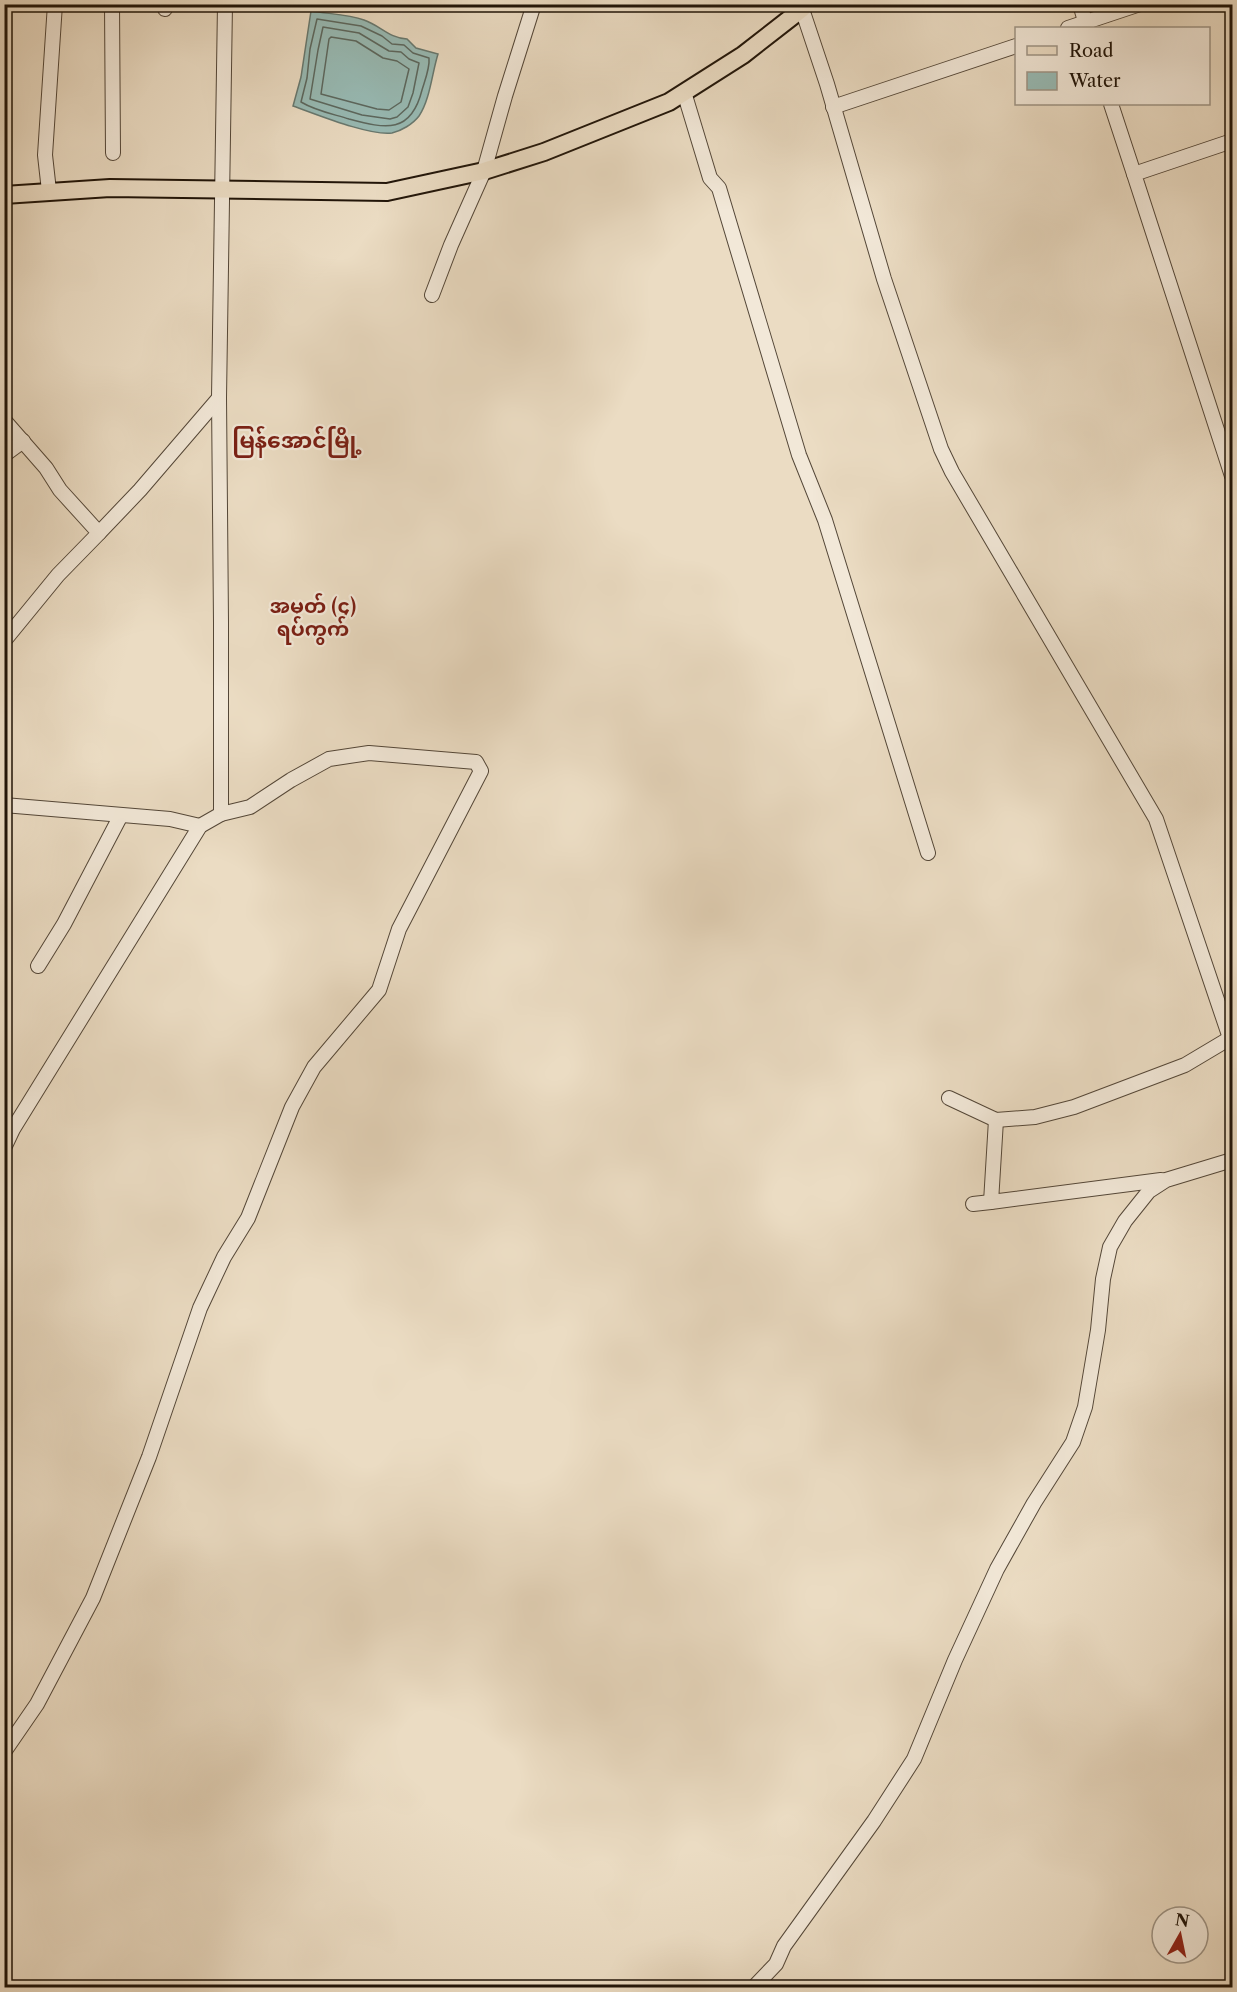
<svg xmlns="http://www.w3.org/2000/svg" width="1237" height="1992" font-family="'Libre Caslon Text','Noto Sans Myanmar',serif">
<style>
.water{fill:#98bbb5;stroke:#687970;stroke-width:1.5}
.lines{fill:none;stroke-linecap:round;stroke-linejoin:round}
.shore{stroke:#5c685f;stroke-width:1.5}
.minor-casing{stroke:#544738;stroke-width:16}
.major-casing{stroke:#211509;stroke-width:20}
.minor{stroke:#f2e8d8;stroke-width:14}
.major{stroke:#ebdcc3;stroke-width:16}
.labels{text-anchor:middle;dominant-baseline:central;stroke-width:4.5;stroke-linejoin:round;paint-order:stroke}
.quarter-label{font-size:20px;font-weight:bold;fill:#7a1f14;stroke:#f2e8d8}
.district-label{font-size:22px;font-weight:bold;fill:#7a1f14;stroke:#f2e8d8}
</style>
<rect width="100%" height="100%" fill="#ebdcc3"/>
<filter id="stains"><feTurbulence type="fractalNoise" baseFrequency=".00333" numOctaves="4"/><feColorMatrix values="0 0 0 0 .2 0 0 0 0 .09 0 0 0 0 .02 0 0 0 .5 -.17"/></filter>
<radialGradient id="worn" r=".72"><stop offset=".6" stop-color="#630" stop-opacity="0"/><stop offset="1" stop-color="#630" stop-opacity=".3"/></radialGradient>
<path class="water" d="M311,11C328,14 348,14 364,20C381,26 389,38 407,39L416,48L438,54C432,73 430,100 419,116C413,124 401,131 392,133C369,136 316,114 293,106L301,77Z"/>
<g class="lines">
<g class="shore">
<path d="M317,19L361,26L382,36L392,44L404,45L413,53L429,58C430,68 425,80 422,90C411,134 386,129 349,119C333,114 316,111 301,102L307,78L310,49Z"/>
<path d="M323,27L359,33L389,51L401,52L409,59L419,63L413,93L408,107L397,117L390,119L362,115L310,99L318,50Z"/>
<path d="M331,37L356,41L383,58L397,61L409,69L401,102L389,110L377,109L321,94L329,39Z"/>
</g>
<defs>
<g id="minor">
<path d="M112,4L113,153"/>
<path d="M805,4L802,9L827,84L884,279L941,449L952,472L1156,819L1232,1044"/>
<path d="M1080,4L1087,28"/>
<path d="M165,9L166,4"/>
<path d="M1068,28L1140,4"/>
<path d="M684,92L710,178L719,188L799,455L825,520L928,853"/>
<path d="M1111,104L1134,174"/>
<path d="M833,107L1016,46"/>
<path d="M1232,141L1134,174L1232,476"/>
<path d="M49,191L45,155L55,4"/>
<path d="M432,295L451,245L484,171L505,96L534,4"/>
<path d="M4,420L46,468L60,490L99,533L58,575L4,641"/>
<path d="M4,455L23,441"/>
<path d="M99,533L140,490L219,398"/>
<path d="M4,805L170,819L200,826"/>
<path d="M38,966L64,924L120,817"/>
<path d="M949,1098L996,1120L1035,1117L1074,1107L1185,1065L1232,1037"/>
<path d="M996,1120L991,1202L1161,1180"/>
<path d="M4,1148L13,1129L200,826L221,814"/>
<path d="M973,1204L991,1202"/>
<path d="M4,1752L37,1704L93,1598L149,1457L200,1308L224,1257L248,1218L292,1107L314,1067L379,990L399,929L481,771L476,762L369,753L329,759L291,780L250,807L221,814V622L219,398L225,4"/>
<path d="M753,1988L776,1964L784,1946L874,1821L914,1759L955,1660L997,1569L1034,1503L1073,1442L1085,1407L1098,1330L1103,1279L1110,1247L1125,1221L1149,1191L1166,1180L1232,1160"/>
</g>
<path id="major" d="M4,195L110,188L387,192L484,171L544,152L669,102L743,55L802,9L801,4"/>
</defs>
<use href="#minor" class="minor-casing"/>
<use href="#major" class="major-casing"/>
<use href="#minor" class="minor"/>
<use href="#major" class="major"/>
</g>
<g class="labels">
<g class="quarter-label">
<text x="313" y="606">အမှတ် (၄)<tspan x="313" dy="23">ရပ်ကွက်</tspan></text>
</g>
<g class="district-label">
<text x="297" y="440">မြန်အောင်မြို့</text>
</g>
</g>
<rect width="1237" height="1992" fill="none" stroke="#ebdcc3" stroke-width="24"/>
<rect x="6" y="6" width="1225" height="1980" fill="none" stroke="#211509" stroke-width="3"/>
<rect x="12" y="12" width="1213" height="1968" fill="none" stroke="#211509" stroke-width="1.5"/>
<rect x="1015" y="27" width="195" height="78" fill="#f2e8d8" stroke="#9e9485" stroke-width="1.5"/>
<rect x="1027" y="46" width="30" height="9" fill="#ebdcc3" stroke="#9e9485" stroke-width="1.5"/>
<text x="1069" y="57" font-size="18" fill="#211509">Road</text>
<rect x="1027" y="72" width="30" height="18" fill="#98bbb5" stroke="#9e9485" stroke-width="1.5"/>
<text x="1069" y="87" font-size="18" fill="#211509">Water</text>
<g transform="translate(1180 1935) rotate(9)"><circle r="28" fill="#f2e8d8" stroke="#9e9485" stroke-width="1.5"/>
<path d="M0-4.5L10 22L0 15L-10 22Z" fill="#8f2418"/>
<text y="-9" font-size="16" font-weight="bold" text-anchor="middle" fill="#211509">N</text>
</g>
<rect width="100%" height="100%" filter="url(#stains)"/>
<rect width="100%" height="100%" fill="url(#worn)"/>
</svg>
